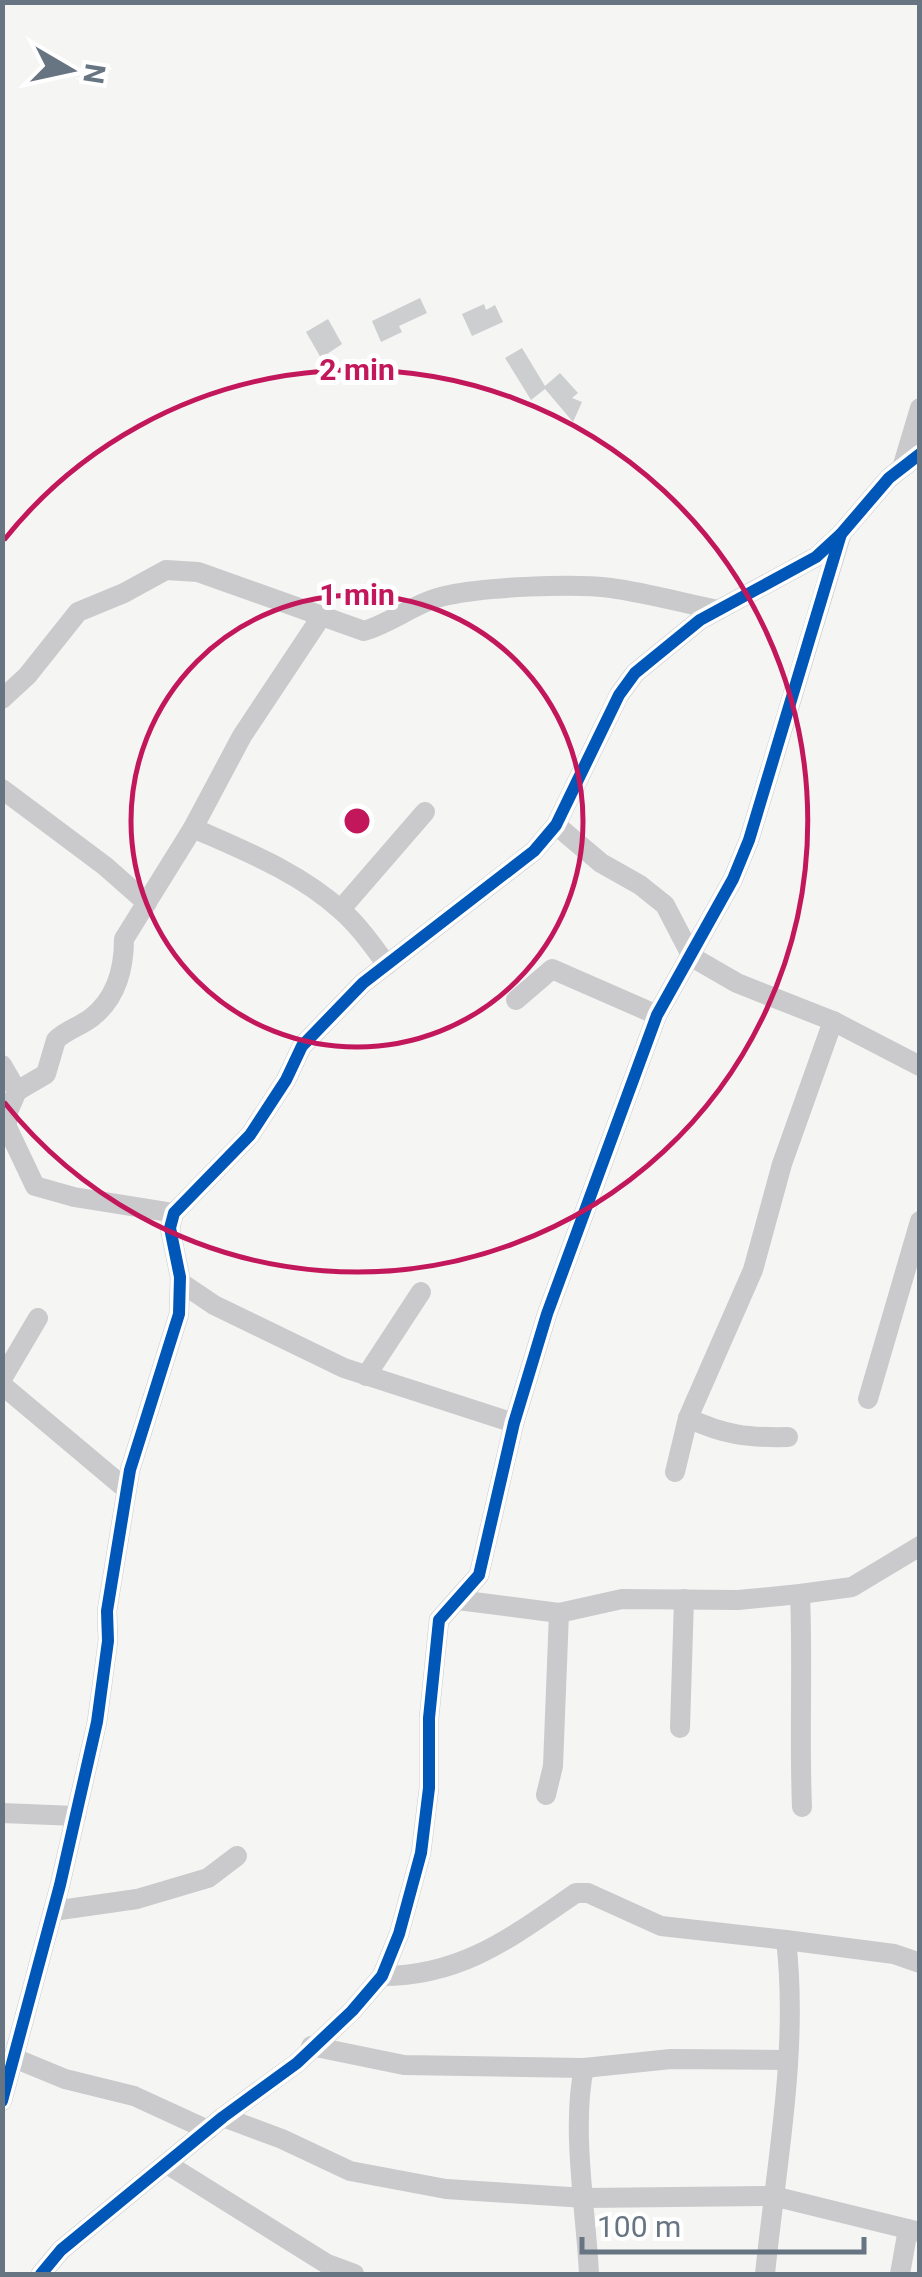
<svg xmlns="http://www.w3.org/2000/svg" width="922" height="2277" font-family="Roboto,sans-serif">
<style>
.building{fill:#cccecf}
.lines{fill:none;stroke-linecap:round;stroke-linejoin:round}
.minor{stroke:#cacacc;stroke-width:20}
.cycleway-casing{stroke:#fff;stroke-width:19}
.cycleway{stroke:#0057b8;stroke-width:12}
.ring{fill:none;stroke:#c2185b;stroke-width:5}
.centre{fill:#c2185b;stroke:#fff;stroke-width:5}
.ring-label{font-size:30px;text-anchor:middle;font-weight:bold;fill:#c2185b;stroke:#fff;stroke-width:10;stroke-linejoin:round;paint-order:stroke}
</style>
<rect width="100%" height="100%" fill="#f5f5f4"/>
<g class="building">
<path d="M420,298L427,313L399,326L402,332L381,342L372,321Z"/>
<path d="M484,304L486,310L495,305L503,322L472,336L462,314Z"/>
<path d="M328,319L342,344L321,358L306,332Z"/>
<path d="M522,348L545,386L560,373L578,393L572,398L582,402L573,422L545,389L531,400L505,358Z"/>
</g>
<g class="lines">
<g class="minor">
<path d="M902,468L920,408"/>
<path d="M2,699L27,676L78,612L124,593L166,570L198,572L364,631C394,622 417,601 449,595C487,587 573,583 611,588C647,593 683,603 718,610"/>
<path d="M2,789L105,866L147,903"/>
<path d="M556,825L601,863L640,885L665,905L692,957L737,983L833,1021L920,1066"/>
<path d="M193,828L242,736L321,617"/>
<path d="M341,909L425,812"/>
<path d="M516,1000L552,969L657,1015"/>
<path d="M2,1065L17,1091L7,1114V1127L35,1186L74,1197L174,1213"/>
<path d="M17,1091L46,1074L56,1040C66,1030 79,1027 91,1018C116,999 124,970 124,939L193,828C245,851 299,872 342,911C359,926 373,946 387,965"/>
<path d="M180,1282L214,1305L344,1368L514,1423"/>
<path d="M366,1376L421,1292"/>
<path d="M2,1379L38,1318"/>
<path d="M2,1385L126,1489"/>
<path d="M868,1399L920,1221"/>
<path d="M688,1418C724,1435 748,1438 788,1437"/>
<path d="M675,1472L688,1418L753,1270L782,1164L833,1021"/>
<path d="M800,1594C803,1665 799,1736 802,1807"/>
<path d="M458,1600L559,1613L622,1599L738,1600L800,1594L852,1587L920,1546"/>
<path d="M680,1728L684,1599"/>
<path d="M546,1795L553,1766L559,1613"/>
<path d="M2,1813L76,1816"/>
<path d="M53,1911L137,1899L208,1878L237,1856"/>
<path d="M382,1976C463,1976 513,1936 576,1893H588L661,1926L786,1940"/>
<path d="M311,2046L404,2065L584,2068L671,2059L787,2060"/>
<path d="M14,2058L65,2079L134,2096L208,2130"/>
<path d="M584,2068C571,2128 586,2211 589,2274"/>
<path d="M2,2101L60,1885L97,1722L108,1641L107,1611L130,1470L179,1314L180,1277L170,1228L174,1213L250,1135L286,1080L302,1046L363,983L534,851L556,825L619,695L635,673L700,620L816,557L841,534L889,478L920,454"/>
<path d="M223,2117L282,2139L350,2171L446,2189L585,2198L773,2196L920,2232"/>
<path d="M167,2164L327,2264L354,2274"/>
<path d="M41,2274L61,2250L223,2117L297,2063L352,2011L382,1976L399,1934L421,1853L429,1788V1718L439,1620L479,1575L514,1423L547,1314L657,1015L733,879L749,840L841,535"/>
<path d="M765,2274C776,2165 799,2050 786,1940L894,1954L920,1963"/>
<path d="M900,2274L908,2229"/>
</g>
<defs>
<g id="cycleway">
<path d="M2,2101L60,1885L97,1722L108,1641L107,1611L130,1470L179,1314L180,1277L170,1228L174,1213L250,1135L286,1080L302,1046L363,983L534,851L556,825L619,695L635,673L700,620L816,557L841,534L889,478L920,454"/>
<path d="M41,2274L61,2250L223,2117L297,2063L352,2011L382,1976L399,1934L421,1853L429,1788V1718L439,1620L479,1575L514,1423L547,1314L657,1015L733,879L749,840L841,534"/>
</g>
</defs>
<use href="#cycleway" class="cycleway-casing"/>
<use href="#cycleway" class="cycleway"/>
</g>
<g class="ring">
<circle cx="357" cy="821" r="226"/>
<path d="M4 540A451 451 0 1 1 4 1102"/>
</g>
<circle cx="357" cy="821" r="15" class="centre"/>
<g class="ring-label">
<text x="357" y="380">2 min</text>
<text x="357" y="605">1 min</text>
</g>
<rect width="922" height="2277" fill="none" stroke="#677482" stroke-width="10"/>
<g transform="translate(70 70) rotate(99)" stroke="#ffffff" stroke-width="8" paint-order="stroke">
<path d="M0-8L18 38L0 25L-18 38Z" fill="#677482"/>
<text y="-15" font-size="28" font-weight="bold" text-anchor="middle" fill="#677482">N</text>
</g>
<path d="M582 2237v15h282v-15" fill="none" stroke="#677482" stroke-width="5"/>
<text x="597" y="2237" font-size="30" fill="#677482" stroke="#ffffff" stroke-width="8" paint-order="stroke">100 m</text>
</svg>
